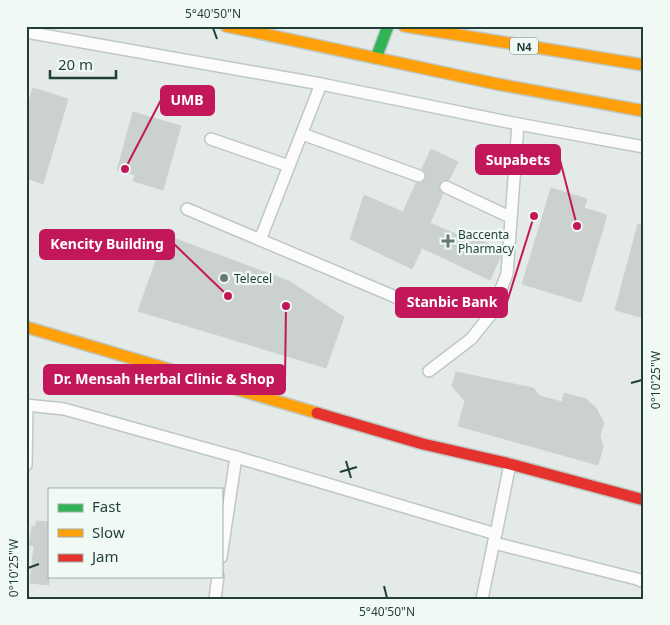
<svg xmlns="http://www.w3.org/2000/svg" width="670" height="625" font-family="'Noto Sans',sans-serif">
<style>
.building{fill:#cad1ce;stroke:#ccd3d0}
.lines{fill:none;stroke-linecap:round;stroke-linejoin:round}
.lane-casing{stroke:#c0c7c4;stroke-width:14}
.fast-casing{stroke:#bec8c4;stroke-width:14}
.slow-casing{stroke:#bec8c4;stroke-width:14}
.jam-casing{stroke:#bec8c4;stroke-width:14}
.lane{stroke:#fbfcfb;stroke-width:11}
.fast{stroke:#30b455;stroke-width:11}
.slow{stroke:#ff9f0a;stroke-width:11}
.jam{stroke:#e5322d;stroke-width:11}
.ticks{fill:none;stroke:#1f3f37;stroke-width:2}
.poi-dot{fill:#647b75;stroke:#f1f9f5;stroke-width:2}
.labels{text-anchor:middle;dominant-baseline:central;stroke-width:4.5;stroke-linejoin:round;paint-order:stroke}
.shield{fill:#f1f9f5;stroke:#5e7770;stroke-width:1}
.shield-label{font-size:11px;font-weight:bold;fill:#1f3f37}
.poi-label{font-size:12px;fill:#1f3f37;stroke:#f1f9f5;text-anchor:start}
.leader{fill:none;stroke:#c2185b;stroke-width:2}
.callout-dot{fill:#c2185b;stroke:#f1f9f5;stroke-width:2}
.callout{fill:#c2185b;stroke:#c2185b;stroke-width:2}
.callout-label{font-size:14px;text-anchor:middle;font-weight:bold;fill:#fff}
.neatline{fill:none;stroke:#1f3f37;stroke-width:2}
.ticks-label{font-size:12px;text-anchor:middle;fill:#1f3f37}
</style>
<rect width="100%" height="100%" fill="#e3eae7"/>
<g class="building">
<path d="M33,88L68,99L43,184L26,178V110Z"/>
<path d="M133,112L181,126L163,190L133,181L135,175L117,170Z"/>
<path d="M431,149L458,162L449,180L442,181L439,184L440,191L443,194L430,223L470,240L472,236L501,250V255L490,280L422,248L412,269L350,239L364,195L403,212L416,183H421L426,179V174L422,169Z"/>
<path d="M551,188L587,199L584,208L607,215L581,302L522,284Z"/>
<path d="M638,224L644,225V318L615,310Z"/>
<path d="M165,235L289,281L344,317L326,368L138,311Z"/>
<path d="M456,372L533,388L540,396L562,402L564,393L586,399L596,408L604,423L600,435L603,447L598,465L458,426L465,401L452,386Z"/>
<path d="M36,521L49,522V585L30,583L34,546L29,545L32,526L36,527Z"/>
</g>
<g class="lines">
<defs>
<g id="lane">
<path d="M26,32L321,84L518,124L644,147"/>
<path d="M302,134L419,176"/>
<path d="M211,139L289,166"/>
<path d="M446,187L510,217"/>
<path d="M187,209L398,298"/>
<path d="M260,240L321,84"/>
<path d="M429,371L471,339L491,314L507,274L518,124"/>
<path d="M26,405L64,409L236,457L496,534L510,464"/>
<path d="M26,465L27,405"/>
<path d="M494,543L637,579L644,582"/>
<path d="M221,557L236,457"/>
<path d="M215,599L218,576"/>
<path d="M482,599L495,536"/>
</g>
<path id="fast" d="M376,58L388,26"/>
<g id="slow">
<path d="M226,26L497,84L644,111"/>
<path d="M404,26L644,65"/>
<path d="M26,327L317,413"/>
</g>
<path id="jam" d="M317,413L423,444L510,464L644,500"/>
</defs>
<use href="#lane" class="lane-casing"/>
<use href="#fast" class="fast-casing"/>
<use href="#slow" class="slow-casing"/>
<use href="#jam" class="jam-casing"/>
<use href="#lane" class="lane"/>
<use href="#fast" class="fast"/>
<use href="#slow" class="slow"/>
<use href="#jam" class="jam"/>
</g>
<path class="ticks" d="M213,28L217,39M631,383L642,380M346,461L351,478M340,472L357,467M28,568L39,564M384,586L387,598"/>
<g class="poi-dot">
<path d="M445.5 233.5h5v5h5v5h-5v5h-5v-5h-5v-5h5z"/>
<circle cx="224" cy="278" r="5"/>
</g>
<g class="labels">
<rect class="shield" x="510" y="37.5" width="28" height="17" rx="4"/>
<g class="shield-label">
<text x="524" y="46">N4</text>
</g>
<g class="poi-label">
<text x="458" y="234">Baccenta<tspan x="458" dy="14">Pharmacy</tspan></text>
<text x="234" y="278">Telecel</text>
</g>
</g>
<path class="leader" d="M125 169L161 100M577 226L560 160M228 296L174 244M534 216L507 302M286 306L285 379"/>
<g class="callout-dot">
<circle cx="125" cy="169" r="5"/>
<circle cx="577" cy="226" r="5"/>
<circle cx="228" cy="296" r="5"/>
<circle cx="534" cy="216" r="5"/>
<circle cx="286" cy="306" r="5"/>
</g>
<g class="callout">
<rect x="161" y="86" width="53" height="29" rx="5"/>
<rect x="476" y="145" width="84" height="29" rx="5"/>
<rect x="40" y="230" width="134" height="29" rx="5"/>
<rect x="396" y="288" width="111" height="29" rx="5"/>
<rect x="44" y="365" width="241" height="29" rx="5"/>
</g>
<g class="callout-label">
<text x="187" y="105">UMB</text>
<text x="518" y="165">Supabets</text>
<text x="107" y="249">Kencity Building</text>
<text x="452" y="307">Stanbic Bank</text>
<text x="164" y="384">Dr. Mensah Herbal Clinic &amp; Shop</text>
</g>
<rect width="670" height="625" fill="none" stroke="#f1f9f5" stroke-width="55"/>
<rect x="48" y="488" width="175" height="90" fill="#f1f9f5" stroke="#9dafa9"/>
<rect x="58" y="504" width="25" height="8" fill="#30b455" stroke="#9dafa9"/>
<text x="92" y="512" font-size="15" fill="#1f3f37">Fast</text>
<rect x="58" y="529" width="25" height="8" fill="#ff9f0a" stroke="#9dafa9"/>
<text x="92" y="538" font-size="15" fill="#1f3f37">Slow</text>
<rect x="58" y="554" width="25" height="8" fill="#e5322d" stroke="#9dafa9"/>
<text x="92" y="562" font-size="15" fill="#1f3f37">Jam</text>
<path d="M50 70v8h66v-8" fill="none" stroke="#1f3f37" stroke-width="2.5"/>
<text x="58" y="70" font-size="15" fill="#1f3f37" stroke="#f1f9f5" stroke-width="4" paint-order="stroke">20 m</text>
<rect x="28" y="28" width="614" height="570" class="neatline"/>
<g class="ticks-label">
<text x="213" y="18">5°40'50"N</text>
<text transform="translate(656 380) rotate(-90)" y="4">0°10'25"W</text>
<text transform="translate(14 568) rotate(-90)" y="4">0°10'25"W</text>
<text x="387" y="616">5°40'50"N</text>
</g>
</svg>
